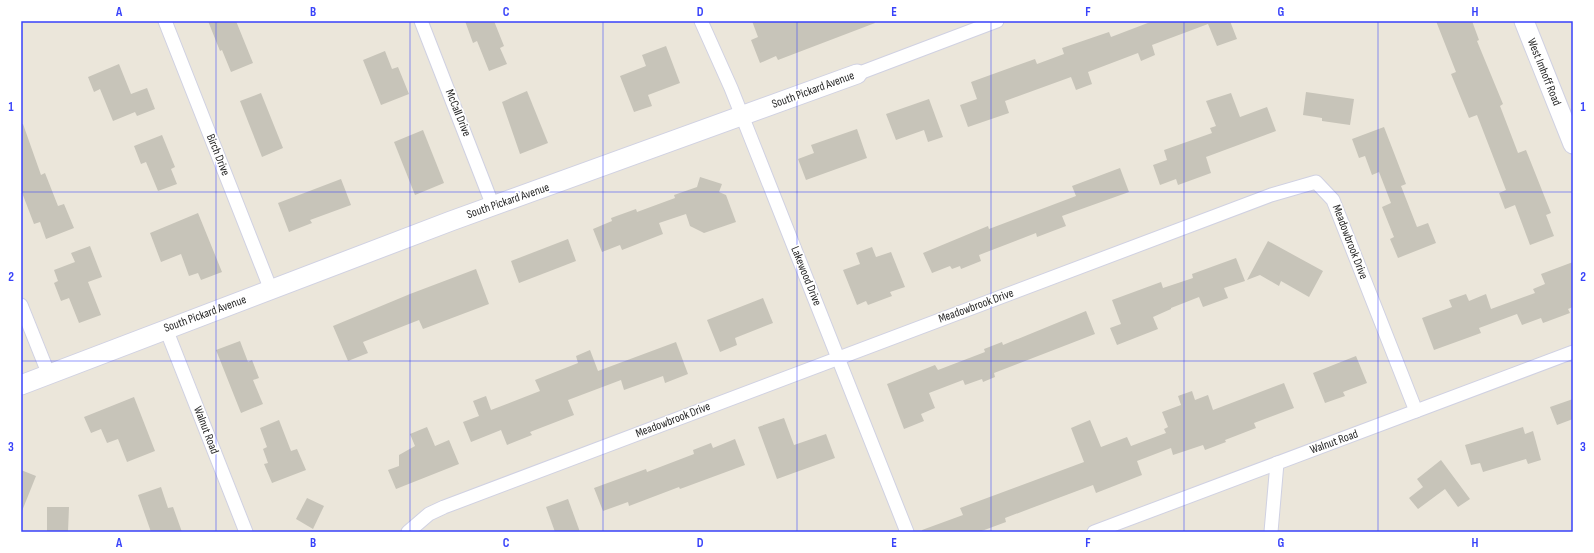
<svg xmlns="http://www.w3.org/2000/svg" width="1594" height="553" font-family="'Sofia Sans Condensed',sans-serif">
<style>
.building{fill:#c7c4b9}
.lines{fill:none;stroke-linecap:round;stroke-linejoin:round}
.street-casing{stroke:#d0d1e2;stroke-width:15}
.secondary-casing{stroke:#d0d1e2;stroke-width:21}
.street{stroke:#fff;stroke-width:13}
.secondary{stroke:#fff;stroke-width:19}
.grid{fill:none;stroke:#3842fa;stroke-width:1;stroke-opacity:0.55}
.labels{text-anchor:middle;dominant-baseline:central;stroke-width:3.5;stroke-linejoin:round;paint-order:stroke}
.street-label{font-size:12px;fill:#292929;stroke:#fff}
.neatline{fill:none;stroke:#3842fa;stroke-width:1.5}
.grid-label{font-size:13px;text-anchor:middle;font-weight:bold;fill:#3842fa}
</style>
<rect width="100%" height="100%" fill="#ebe6da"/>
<g class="building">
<path d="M208,21H236L253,63L231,72L222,50L220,51Z"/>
<path d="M465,21H494L504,46L500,48L507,64L489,71L477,41L473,43Z"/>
<path d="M752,21H874L875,23L778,60L776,56L760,63L751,40L758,37Z"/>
<path d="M1153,21H1230L1237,39L1217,46L1208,24L1152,45L1155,55L1141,61L1138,53L1088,72L1092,84L1076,90L1071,77L1005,101L1009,113L968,127L960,105L977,99L971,82L1035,59L1037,64L1064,54L1062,48L1109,32L1111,37Z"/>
<path d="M1436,21H1472L1479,40L1477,41L1503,104L1500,106L1518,153L1526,150L1551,213L1546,215L1554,236L1530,245L1515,205L1505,209L1499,193L1506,190L1477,115L1469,118L1451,74L1456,72Z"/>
<path d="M666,46L680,83L648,95L652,106L634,112L620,76L646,66L642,55Z"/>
<path d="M385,51L392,69L398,67L409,94L381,105L363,60Z"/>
<path d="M119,64L131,94L147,88L155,109L137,116L135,112L113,121L100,89L94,92L88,77Z"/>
<path d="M527,91L548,143L520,154L502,102Z"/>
<path d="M1306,92L1354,99L1350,125L1322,121V118L1303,115Z"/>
<path d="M261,93L283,148L262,157L240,101Z"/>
<path d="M1231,93L1240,117L1267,107L1276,131L1206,157L1211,173L1178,185L1176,179L1160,185L1153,165L1167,160L1164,150L1212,133L1210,128L1216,126L1206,101Z"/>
<path d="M929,99L943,137L928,142L924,130L896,140L886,114Z"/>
<path d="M21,124H23L41,175L45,173L58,206L64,204L74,228L46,239L40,222L34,224L21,190Z"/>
<path d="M1384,127L1406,184L1401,186L1417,227L1428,223L1436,243L1398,258L1390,239L1394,237L1382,207L1391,203L1379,172L1372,175L1365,156L1359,158L1352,139Z"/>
<path d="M857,129L867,158L806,180L798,159L814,153L811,145Z"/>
<path d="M423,130L444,183L415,195L394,142Z"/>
<path d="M162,135L175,167L171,169L177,184L158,191L146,162L141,164L134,146Z"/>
<path d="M1120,168L1129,192L1062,216L1066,226L1037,237L1036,233L979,255L981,261L961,269L960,266L952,269L950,266L932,273L923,253L988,226L989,229L1076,196L1072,186Z"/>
<path d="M700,177L722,184L719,192L726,195L736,222L704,233L690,226L686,214L659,223L663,234L622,250L620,245L602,252L593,229L612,221L611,218L636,209L637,212L675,198L674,195L697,187Z"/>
<path d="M341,179L351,205L310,220L312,223L289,232L278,203Z"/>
<path d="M198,213L222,272L201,280L198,273L189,276L181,254L161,262L150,233Z"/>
<path d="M568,239L576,261L519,283L511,261Z"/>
<path d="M1268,241L1323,271L1309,297L1281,281L1279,286L1260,275L1247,280Z"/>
<path d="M90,246L102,277L88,282L101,315L79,323L69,298L61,301L54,283L58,281L54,270L75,262L71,253Z"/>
<path d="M872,247L876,257L891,252L905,287L890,292L892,296L868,305L866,301L857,305L843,270L860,264L856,253Z"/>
<path d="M1236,258L1245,281L1224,288L1228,298L1203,307L1199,297L1171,308V309L1153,317L1158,329L1117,345L1110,328L1121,324L1112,300L1161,282L1163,288L1193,278L1192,274Z"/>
<path d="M1573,262V307L1568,309L1570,313L1543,323L1541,318L1522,325L1517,314L1479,328L1481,333L1434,350L1422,318L1452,307L1449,300L1466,294L1469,301L1486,294L1491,309L1535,293L1533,289L1545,284L1541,274Z"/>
<path d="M476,269L489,304L423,329L419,320L363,342L368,353L348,361L333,326L410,294Z"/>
<path d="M763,298L773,323L735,338L737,345L720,352L707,320Z"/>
<path d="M1086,311L1095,334L994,373L995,377L983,382L982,379L965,385L963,380L929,393L935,408L921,414L924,421L904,429L887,384L935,365L938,370L985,352L984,349L1002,342L1003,345Z"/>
<path d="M240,341L248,362L252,360L259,378L253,380L263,404L241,413L216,350Z"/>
<path d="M676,342L688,374L665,383L663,376L624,390L621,380L568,400L574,415L530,432L532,435L507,445L501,430L471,442L463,422L479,416L473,401L486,396L491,410L540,391L535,380L578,363L576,356L590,350L598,371Z"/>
<path d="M1356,356L1367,383L1343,392L1345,396L1325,403L1313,373Z"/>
<path d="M1284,383L1294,408L1254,423L1256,428L1225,440L1226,442L1205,450L1203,445L1173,455L1171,448L1137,461L1142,475L1096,493L1093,485L1005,518L1006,522L979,532H922V530L963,515L960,508L1084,462L1071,428L1090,420L1101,447L1127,437L1131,446L1166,433L1164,429L1168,427L1162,412L1181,405L1178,396L1192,391L1195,400L1208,395L1213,410Z"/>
<path d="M134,397L155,451L127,462L118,439L107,443L101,429L91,433L84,417Z"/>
<path d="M1573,399V419L1557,425L1550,407Z"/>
<path d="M784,418L794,445L826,434L835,458L777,479L758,427Z"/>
<path d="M279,420L291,451L297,449L306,470L272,483L264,464L268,463L263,449L267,447L260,428Z"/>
<path d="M427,427L435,446L449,440L459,464L396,489L388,470L399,466V455L415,446L410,434Z"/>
<path d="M1523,427L1525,434L1533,431L1541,460L1528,464L1526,459L1483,472L1480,463L1471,465L1465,445Z"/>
<path d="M735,439L745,465L680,489L679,487L629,506L628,502L603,511L594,488L646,469L647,472L694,454L693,450L711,443L713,448Z"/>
<path d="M1441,460L1470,499L1458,507L1445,489L1418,509L1409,498L1423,487L1417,479Z"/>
<path d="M21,470L36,476L22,511H21Z"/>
<path d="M161,487L168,508L173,507L182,532H151L138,495Z"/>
<path d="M307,498L324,506L313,529L296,519Z"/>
<path d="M568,499L580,532H555L546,507Z"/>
<path d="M47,507H69L68,532H47Z"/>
</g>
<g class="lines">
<defs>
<g id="street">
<path d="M165,21L271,290"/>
<path d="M421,21L493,206"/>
<path d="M701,21L731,88L907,532"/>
<path d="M857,74L997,21"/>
<path d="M21,305L49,375"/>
<path d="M166,329L246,532"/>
<path d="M408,532L429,514L444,507L1271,195L1316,182L1333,200L1416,411"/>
<path d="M1094,532L1573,352"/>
<path d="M1271,532L1277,463"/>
</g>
<g id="secondary">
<path d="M1524,21L1573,144"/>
<path d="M21,385L451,221L857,74"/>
</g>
</defs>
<use href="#street" class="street-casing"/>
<use href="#secondary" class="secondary-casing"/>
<use href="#street" class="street"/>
<use href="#secondary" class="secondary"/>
</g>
<path class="grid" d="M216,21V532M410,21V532M603,21V532M797,21V532M991,21V532M1184,21V532M1378,21V532M21,192H1573M21,361H1573"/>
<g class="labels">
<g class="street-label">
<text transform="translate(1544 72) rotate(68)">West Imhoff Road</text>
<text transform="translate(813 90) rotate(-20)">South Pickard Avenue</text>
<text transform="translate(458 113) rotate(68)">McCall Drive</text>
<text transform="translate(218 155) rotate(68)">Birch Drive</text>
<text transform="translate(508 201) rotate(-19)">South Pickard Avenue</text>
<text transform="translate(1350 242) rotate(69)">Meadowbrook Drive</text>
<text transform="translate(806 276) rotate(68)">Lakewood Drive</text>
<text transform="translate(976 306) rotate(-20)">Meadowbrook Drive</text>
<text transform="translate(205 314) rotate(-20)">South Pickard Avenue</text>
<text transform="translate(673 420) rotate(-21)">Meadowbrook Drive</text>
<text transform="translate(206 430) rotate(69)">Walnut Road</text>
<text transform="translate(1334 442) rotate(-20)">Walnut Road</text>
</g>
</g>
<rect width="1594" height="553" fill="none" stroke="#ffffff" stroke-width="44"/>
<rect x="22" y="22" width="1550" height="509" class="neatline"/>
<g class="grid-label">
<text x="119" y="16">A</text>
<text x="313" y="16">B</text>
<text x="506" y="16">C</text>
<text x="700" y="16">D</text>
<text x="894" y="16">E</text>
<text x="1088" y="16">F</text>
<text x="1281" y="16">G</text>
<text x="1475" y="16">H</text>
<text x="11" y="111">1</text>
<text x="1583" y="111">1</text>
<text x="11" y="281">2</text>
<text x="1583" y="281">2</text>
<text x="11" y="451">3</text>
<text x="1583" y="451">3</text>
<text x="119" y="547">A</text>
<text x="313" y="547">B</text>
<text x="506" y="547">C</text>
<text x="700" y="547">D</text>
<text x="894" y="547">E</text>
<text x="1088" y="547">F</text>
<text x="1281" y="547">G</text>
<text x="1475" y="547">H</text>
</g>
</svg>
